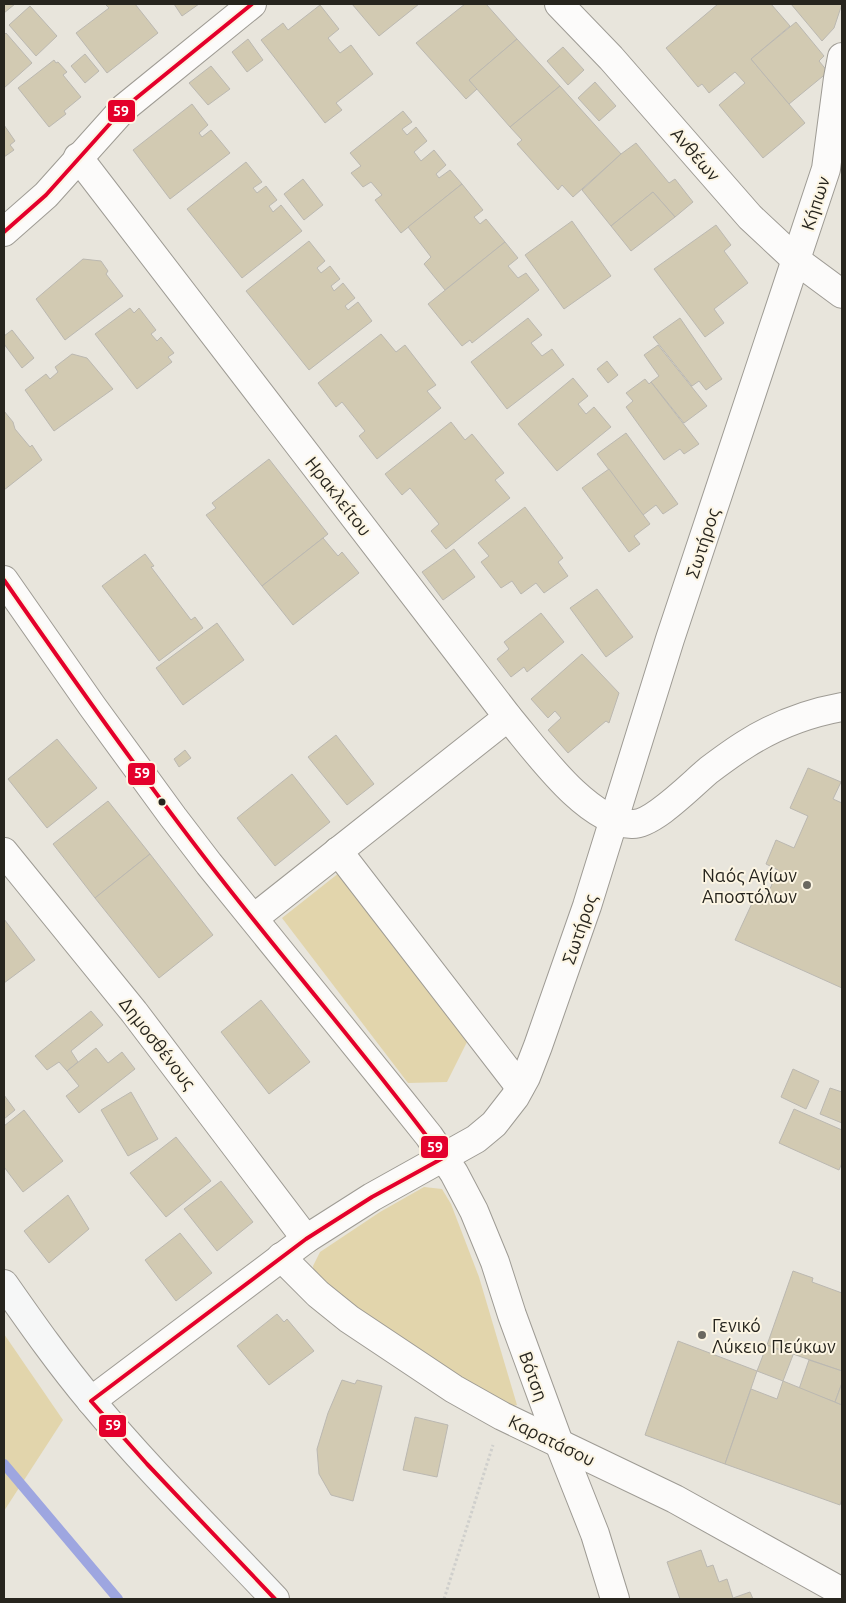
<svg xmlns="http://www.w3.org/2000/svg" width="846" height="1603" font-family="Ubuntu,sans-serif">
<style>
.green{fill:#e2d5ac}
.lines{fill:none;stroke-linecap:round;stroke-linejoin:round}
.stream{stroke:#9ea6e0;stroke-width:10}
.building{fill:#d2cab2;stroke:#bbb8b1}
.street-casing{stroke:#9e9b94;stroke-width:30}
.secondary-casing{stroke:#9e9b94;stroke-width:30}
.path{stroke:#cfcfcc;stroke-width:3;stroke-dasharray:2.5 2.5;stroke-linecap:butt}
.street{stroke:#fcfbfa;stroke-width:28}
.secondary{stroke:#f6f7f7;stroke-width:28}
.bus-1-casing{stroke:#fcf5e3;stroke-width:8}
.bus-1{stroke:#e4002b;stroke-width:4}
.bus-dot{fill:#27251e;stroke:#fcf5e3;stroke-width:2}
.poi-dot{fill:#6b6860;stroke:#fcf5e3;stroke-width:2}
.labels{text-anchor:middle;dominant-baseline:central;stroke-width:4;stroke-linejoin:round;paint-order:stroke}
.street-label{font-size:18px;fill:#27251e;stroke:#fcf5e3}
.poi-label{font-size:18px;fill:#27251e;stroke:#fcf5e3;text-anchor:end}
.line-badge{stroke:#fcf5e3;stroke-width:2}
.badge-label{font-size:14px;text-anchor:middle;font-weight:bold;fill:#fff}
</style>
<rect width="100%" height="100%" fill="#e8e5dc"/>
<g class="green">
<path d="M344,869L471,1034L447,1082L408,1083L282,918Z"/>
<path d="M424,1187L442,1189L451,1204L479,1277L517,1405L509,1407L503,1406L315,1282L313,1266L320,1252L380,1212Z"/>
<path d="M4,1334L63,1420L4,1511Z"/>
</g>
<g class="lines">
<path class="stream" d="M4,1464L118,1599"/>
</g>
<g class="building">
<path d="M4,4H15L4,13Z"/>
<path d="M105,4H135L158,33L107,73L76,33L109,8Z"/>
<path d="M174,4H199L182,16Z"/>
<path d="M352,4H419L379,36Z"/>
<path d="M465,4H486L517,39L469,80L477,89L466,99L416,43Z"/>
<path d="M718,4H771L790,26L751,59L805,123L763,158L719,105L745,83L735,72L709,93L702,84L698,87L666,48Z"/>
<path d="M791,4H842L834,28L822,41Z"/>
<path d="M320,5L339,29L328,38L340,53L351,45L373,74L336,103L342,110L325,123L261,40L283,23L288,30Z"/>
<path d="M30,6L57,36L36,56L9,25Z"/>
<path d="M796,22L824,56L819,61L828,72L789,104L751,59Z"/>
<path d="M6,33L32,63L4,88V35Z"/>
<path d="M248,39L263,60L247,72L232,52Z"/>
<path d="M517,39L560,86L510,127L469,80Z"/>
<path d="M563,47L584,70L568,85L547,61Z"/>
<path d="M85,54L99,71L85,83L71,66Z"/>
<path d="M54,60L56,63L58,62L67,72L63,75L81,97L64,111L66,114L49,127L18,88Z"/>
<path d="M211,66L230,89L208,105L189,83Z"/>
<path d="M595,82L616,106L599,121L578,98Z"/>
<path d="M560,86L621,154L573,197L562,185L558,190L517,144L522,140L510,127Z"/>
<path d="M192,104L208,125L199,133L202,137L211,130L230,153L170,199L133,150Z"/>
<path d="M403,111L412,122L402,129L407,135L416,127L427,141L414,152L421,161L434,150L446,165L436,174L439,178L450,170L462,184L401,233L375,200L382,195L371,182L363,187L351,173L361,166L350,153Z"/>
<path d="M4,125L15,141L10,145L14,150L4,157Z"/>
<path d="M636,143L669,183L675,179L693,202L675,217L653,192L611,226L582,190L621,154Z"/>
<path d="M246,162L262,182L253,188L257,193L266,186L277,200L269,206L273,212L281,205L302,231L242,278L187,209Z"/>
<path d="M303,179L323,205L304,220L284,194Z"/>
<path d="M462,184L483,210L474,217L480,224L486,219L505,242L445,290L424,264L431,257L408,227Z"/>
<path d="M653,192L675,217L631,251L611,226Z"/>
<path d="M572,221L611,276L564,309L525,255Z"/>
<path d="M716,225L731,245L724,251L748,283L714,309L724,323L705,337L654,269Z"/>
<path d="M309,241L325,261L317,268L321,273L330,266L340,279L331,286L334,291L343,283L355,298L345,306L348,310L358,302L372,321L309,370L246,291Z"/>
<path d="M505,242L518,258L508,266L518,278L526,273L539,290L472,343L470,340L462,346L428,304Z"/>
<path d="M83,259L101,261L108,271L106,274L123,296L65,340L36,299Z"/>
<path d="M130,308L134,313L139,308L156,330L151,334L157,341L161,337L174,353L168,357L172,362L137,389L95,334Z"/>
<path d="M528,318L542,335L531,343L542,356L552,349L564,365L507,409L471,362Z"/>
<path d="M680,318L722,379L706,390L699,381L692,386L653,337Z"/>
<path d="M12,330L34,358L22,368L4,344V336Z"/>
<path d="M381,334L396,352L405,345L436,385L427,391L441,408L377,459L359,436L365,431L342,402L336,407L318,383Z"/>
<path d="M658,345L707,406L684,423L651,382L659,376L644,355Z"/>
<path d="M72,354L87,358L113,389L54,431L25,390L46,374L50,379L58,372L55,367Z"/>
<path d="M607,361L618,375L608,383L597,369Z"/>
<path d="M573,378L588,396L578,404L586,414L594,407L611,427L557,471L518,424Z"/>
<path d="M645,379L649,384L651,382L699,444L684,454L680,449L664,460L626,407L633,401L626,393Z"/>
<path d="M4,411L13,422L15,429L30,447L32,445L42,460L4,490Z"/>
<path d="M451,422L465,440L472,434L504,473L495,480L510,498L446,549L431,531L439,524L410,488L402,495L385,474Z"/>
<path d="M626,433L678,504L663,514L656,505L643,515L597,454Z"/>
<path d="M269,459L328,534L262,586L206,515L216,508L212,503Z"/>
<path d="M609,469L650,524L634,536L640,544L629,552L582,488Z"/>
<path d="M525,507L563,558L558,562L568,576L544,593L536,583L521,594L512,581L501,588L481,562L489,556L478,543Z"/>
<path d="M323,538L338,556L342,552L359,573L293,625L262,586Z"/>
<path d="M454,549L475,577L443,600L422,572Z"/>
<path d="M145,554L154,566L151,567L191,620L195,617L203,628L159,661L102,586Z"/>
<path d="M597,589L633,637L606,657L570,608Z"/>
<path d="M541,613L564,642L527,672L524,667L511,677L497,659L509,649L504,642Z"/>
<path d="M217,623L244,660L183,705L156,668Z"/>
<path d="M582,654L619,693L609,723L606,721L568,753L548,730L561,718L555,711L548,718L531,699Z"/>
<path d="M336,735L374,784L347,805L308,757Z"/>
<path d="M57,739L97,788L47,828L8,779Z"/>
<path d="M185,750L191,758L179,767L174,759Z"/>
<path d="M808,768L841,782L833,799L842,803V988L735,940L754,899L764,903L778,870L766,864L776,840L794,848L808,816L790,808Z"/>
<path d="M292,774L330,822L275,866L237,818Z"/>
<path d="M108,801L150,854L95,898L53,844Z"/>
<path d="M150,854L213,935L159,978L95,898Z"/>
<path d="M4,919L35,960L4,983Z"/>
<path d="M261,1000L310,1062L269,1094L221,1032Z"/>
<path d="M91,1011L103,1025L71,1051L78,1062L67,1071L59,1062L47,1070L35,1056Z"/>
<path d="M96,1048L108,1063L122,1052L135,1069L79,1113L66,1096L79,1086L67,1071Z"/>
<path d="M793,1069L819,1081L806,1109L781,1097Z"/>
<path d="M830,1088L842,1092V1123L820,1114Z"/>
<path d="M131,1092L158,1139L128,1156L101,1110Z"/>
<path d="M4,1095L15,1110L4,1119Z"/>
<path d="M794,1109L842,1130V1163L839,1170L779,1143Z"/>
<path d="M24,1110L63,1161L23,1192L4,1167V1126Z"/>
<path d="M176,1137L211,1181L166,1217L130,1173Z"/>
<path d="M221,1181L253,1222L217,1251L184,1209Z"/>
<path d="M68,1195L89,1229L49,1263L24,1231Z"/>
<path d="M180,1233L212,1273L176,1301L145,1260Z"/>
<path d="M793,1271L813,1278L812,1282L842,1293V1371L767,1345Z"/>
<path d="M277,1314L284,1322L287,1319L314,1351L269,1385L237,1346Z"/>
<path d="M678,1341L757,1371L725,1464L645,1435Z"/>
<path d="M767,1345L793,1355L783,1381L757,1371Z"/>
<path d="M809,1360L842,1371V1383L835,1402L799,1389Z"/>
<path d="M342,1380L355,1384L357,1380L382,1386L353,1501L331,1495L319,1474L317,1449L328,1413Z"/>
<path d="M783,1381L842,1405V1498L840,1505L725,1464L751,1389L777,1399Z"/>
<path d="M842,1383V1405L835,1402Z"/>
<path d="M415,1417L448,1425L437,1477L403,1470Z"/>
<path d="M701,1550L707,1567L713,1565L719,1582L727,1579L733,1598L750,1592L753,1599H680L667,1562Z"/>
</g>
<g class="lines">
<defs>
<g id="street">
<path d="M559,4L611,58L750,217L796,260L842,294"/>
<path d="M78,157L508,717C536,750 586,822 632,824C653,825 692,784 709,770C721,761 733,752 746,744C776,725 809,713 842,707"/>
<path d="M4,232L46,195L124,108L252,4"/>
<path d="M4,580L92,706L173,817L209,864L401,1101L429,1136L454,1173L474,1211L495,1262L512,1315L559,1443L595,1534L615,1599"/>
<path d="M338,851L520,1087"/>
<path d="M4,852L134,1012L306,1239"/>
<path d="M254,918L508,717"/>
<path d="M281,1257L318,1294L349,1319L454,1389L502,1416L675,1499L842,1592"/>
<path d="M91,1401L306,1239L372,1197L476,1139L494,1124L515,1097L526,1077L538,1046L587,906L670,639L826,169L838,78L842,57"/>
</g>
<path id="secondary" d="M4,1284C32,1324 60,1364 92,1402C149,1471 214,1534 275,1599"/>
</defs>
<use href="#street" class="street-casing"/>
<use href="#secondary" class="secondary-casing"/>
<path class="path" d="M444,1599L493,1445"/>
<use href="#street" class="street"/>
<use href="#secondary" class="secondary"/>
<defs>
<g id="bus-1">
<path d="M4,232L46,195L124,108L252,4"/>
<path d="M4,580C70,675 137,770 208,862C285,962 368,1056 443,1158L372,1197L306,1239L91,1401L147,1464L275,1599"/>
</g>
</defs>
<use href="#bus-1" class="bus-1-casing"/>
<use href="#bus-1" class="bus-1"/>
</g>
<circle class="bus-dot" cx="162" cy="802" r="4.5"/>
<g class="poi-dot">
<circle cx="807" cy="885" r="5"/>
<circle cx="702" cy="1335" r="5"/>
</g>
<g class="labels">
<g class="street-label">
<text transform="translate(696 154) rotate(49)">Ανθέων</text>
<text transform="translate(815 203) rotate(-72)">Κήπων</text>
<text transform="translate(339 496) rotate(52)">Ηρακλείτου</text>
<text transform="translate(702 543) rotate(-72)">Σωτήρος</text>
<text transform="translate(579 929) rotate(-71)">Σωτήρος</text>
<text transform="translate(158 1043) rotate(52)">Δημοσθένους</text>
<text transform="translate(534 1376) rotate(70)">Βότση</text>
<text transform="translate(552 1440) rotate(26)">Καρατάσου</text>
</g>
<g class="poi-label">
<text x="797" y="875">Ναός Αγίων<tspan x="797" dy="21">Αποστόλων</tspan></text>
<text x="712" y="1325" text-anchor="start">Γενικό<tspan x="712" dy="21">Λύκειο Πεύκων</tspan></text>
</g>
</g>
<g class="line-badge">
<rect x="107" y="99" width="29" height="24" rx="5" fill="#e4002b"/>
<rect x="127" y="762" width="29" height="24" rx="5" fill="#e4002b"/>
<rect x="420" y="1135" width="29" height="24" rx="5" fill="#e4002b"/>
<rect x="98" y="1414" width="29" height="24" rx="5" fill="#e4002b"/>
</g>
<g class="badge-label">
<text x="121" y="116">59</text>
<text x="142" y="778">59</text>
<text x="435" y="1152">59</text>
<text x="113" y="1430">59</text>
</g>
<rect width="846" height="1603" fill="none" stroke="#27251e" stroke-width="10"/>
</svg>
